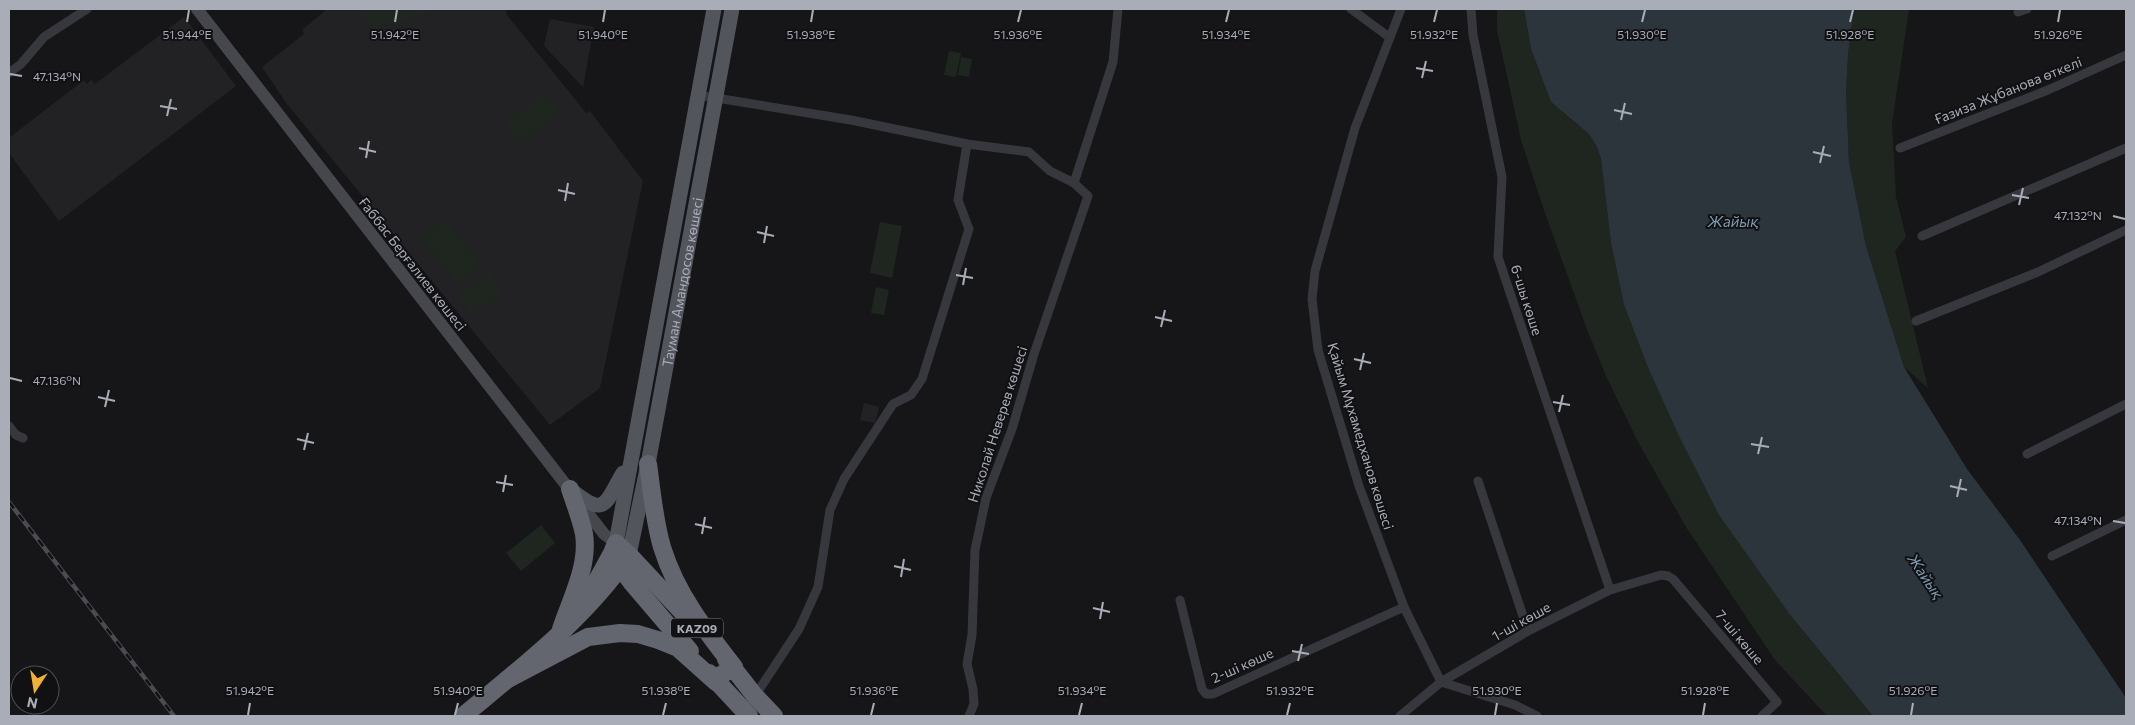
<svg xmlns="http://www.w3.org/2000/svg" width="2135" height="725" font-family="Commissioner,sans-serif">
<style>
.built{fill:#222225}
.green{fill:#1e261f}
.water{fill:#2c353c}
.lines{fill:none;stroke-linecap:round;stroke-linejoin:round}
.street{stroke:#37383d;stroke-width:9}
.secondary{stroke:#45474d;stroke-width:12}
.primary{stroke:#53555c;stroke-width:15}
.highway{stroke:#63666e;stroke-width:18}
.rail-casing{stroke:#4a4c52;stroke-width:4.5}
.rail{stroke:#111113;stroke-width:2.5;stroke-dasharray:8;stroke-linecap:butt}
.ticks{fill:none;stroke:#a8adb8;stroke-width:2}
.labels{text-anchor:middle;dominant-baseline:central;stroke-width:4;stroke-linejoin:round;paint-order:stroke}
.shield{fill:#111113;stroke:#7b7e86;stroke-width:1}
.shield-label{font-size:12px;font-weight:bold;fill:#a8adb8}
.street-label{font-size:14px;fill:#a8adb8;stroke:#111113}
.water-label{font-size:15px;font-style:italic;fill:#7f9bb3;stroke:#111113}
.ticks-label{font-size:12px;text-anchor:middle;fill:#a8adb8;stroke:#111113;stroke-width:4;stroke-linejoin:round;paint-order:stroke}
</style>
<rect width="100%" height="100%" fill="#161618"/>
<g class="built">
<path d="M327,9H506L507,15L586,113L590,111L643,181L600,388L550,425L287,104L262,67L304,34L302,30Z"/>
<path d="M184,17L236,86L59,221L9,153V138L84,80L87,84L91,80L95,84Z"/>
<path d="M550,19L594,27L583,87L544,46Z"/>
<path d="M864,403L879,407L875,423L860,420Z"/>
</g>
<g class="green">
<path d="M362,9H433L395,26L392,22L373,28Z"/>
<path d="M1497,9H1524L1531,49L1551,102L1589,134L1597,147L1601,159L1611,243L1624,305L1647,365L1791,616L1873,716H1827L1775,660L1686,527L1638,442L1606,376L1588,332L1545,213L1521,140L1497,30Z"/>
<path d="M1854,9H1909L1892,124L1896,197L1906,237L1895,251L1928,388L1904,367L1866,246L1849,162L1846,93L1848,54Z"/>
<path d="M949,51L961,53L956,77L944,75Z"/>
<path d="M961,57L972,59L969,77L958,75Z"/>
<path d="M545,92L561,112L520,144L504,124Z"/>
<path d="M445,219L481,264L457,283L421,238Z"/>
<path d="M880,222L902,226L892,278L870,273Z"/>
<path d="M489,272L503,291L472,315L457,296Z"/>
<path d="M876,287L889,290L884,315L871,313Z"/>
<path d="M541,525L555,543L521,571L506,553Z"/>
</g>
<path class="water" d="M1524,9H1854L1848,54L1846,93L1849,162L1866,246L1904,367L1967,469L2020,540L2126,698V716H1873L1791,616L1719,515L1679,436L1647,365L1624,305L1611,243L1601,159L1597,147L1589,134L1551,102L1531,49Z"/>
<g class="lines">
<g class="street">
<path d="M1351,9L1389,37"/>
<path d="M1401,9L1355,128L1315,271L1312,299L1318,350L1359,486L1404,607L1441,682L1515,705L1537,716"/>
<path d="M1471,9L1473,35L1502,177L1498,257L1610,590"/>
<path d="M2018,12L2027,9"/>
<path d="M9,73L21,64L44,37L87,9"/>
<path d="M698,95L851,120L967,144L1029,152L1050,171L1074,183L1088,196L1034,354L1012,429L986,498L975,550L972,635L967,664L973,689L974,704L969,716"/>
<path d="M1900,148L2048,90L2126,55"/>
<path d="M1074,183L1113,62L1118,9"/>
<path d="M1922,236L2126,148"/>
<path d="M1916,321L2038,272L2126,230"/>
<path d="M9,426L16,435L23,438"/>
<path d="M2027,454L2126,404"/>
<path d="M1478,481L1528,631"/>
<path d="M2052,556L2126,520"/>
<path d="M1180,600L1202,689L1206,694H1213L1404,607"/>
<path d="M755,696L799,629L818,587L830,510L844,479L893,404L911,395L922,379L969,229L958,200L967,144"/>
<path d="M1400,716L1441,682L1528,631L1610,590L1661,575L1668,576L1673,579L1777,702L1762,716"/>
</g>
<path class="secondary" d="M197,9L604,534L616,543"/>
<g class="primary">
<path d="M570,489C606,518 604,505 623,473"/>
<path d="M616,543L714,9"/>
<path id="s1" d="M629,555L648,464L732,9"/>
</g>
<g class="highway">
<path d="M615,559L632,583L690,651"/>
<path d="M578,615L612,553L616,543L629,555L688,618"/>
<path d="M561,629C571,599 589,566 584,534C581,519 575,504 570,489"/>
<path d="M726,659L755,696L774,716"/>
<path d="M709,673L749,716"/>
<path d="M508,679L588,637L620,633L638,634L658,640L678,648L716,682L721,675L734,667C705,630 676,593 662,547C654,520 652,492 648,464"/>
<path d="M463,716C522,667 585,619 629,555"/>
</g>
<defs>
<path id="rail" d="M9,502L174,716"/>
</defs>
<use href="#rail" class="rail-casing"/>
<use href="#rail" class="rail"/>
</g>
<path class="ticks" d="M187,22L189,10M395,22L397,10M603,22L605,10M811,22L813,10M1018,22L1021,10M1226,22L1229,10M1434,22L1437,10M1642,22L1645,10M1850,22L1853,10M2058,22L2060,10M1416,68L1433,71M10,74L22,76M1422,78L1426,61M160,106L177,109M1614,110L1632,114M167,116L171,99M1621,120L1625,103M359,148L376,152M1813,152L1831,156M366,158L369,141M1820,163L1824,146M558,190L575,194M2012,195L2029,198M565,201L568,183M2019,205L2023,188M2113,216L2125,219M757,232L774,236M764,243L767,226M956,275L973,278M963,285L966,268M1155,317L1172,321M1161,327L1165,310M1354,359L1371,363M1360,370L1364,353M10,378L22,381M98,397L115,401M1553,402L1570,405M105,407L109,390M1559,412L1563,395M297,439L314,443M1751,444L1769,447M304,450L308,433M1758,454L1762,437M496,482L513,485M1950,486L1967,490M503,492L506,475M1957,497L1961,479M2113,521L2125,523M695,524L712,528M702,534L705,517M894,566L911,570M901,577L904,559M1093,608L1110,612M1100,619L1103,602M1292,651L1309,654M1298,661L1302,644M248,715L250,703M455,715L458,703M663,715L666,703M871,715L874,703M1079,715L1082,703M1287,715L1290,703M1495,715L1497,703M1703,715L1705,703M1911,715L1913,703"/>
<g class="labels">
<rect class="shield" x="671" y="618.5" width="52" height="19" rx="4"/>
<g class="shield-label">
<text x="697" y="628">KAZ09</text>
</g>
<g class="street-label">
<text transform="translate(2008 90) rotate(-22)">Ғазиза Жұбанова өткелі</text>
<text transform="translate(413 264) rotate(52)">Ғаббас Берғалиев көшесі</text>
<text stroke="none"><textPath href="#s1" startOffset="278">Тауман Амандосов көшесі</textPath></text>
<text transform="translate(1527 300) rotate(72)">6-шы көше</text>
<text transform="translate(997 424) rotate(-72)">Николай Неверев көшесі</text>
<text transform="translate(1361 436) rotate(73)">Қайым Мұхамедханов көшесi</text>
<text transform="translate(1521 621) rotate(-29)">1-ші көше</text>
<text transform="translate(1740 637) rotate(50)">7-шi көше</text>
<text transform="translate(1242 665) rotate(-24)">2-ші көше</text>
</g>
<g class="water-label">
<text x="1733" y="221">Жайық</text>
<text transform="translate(1926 576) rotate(56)">Жайық</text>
</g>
</g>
<g class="ticks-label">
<text x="187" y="39">51.944°E</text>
<text x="395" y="39">51.942°E</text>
<text x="603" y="39">51.940°E</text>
<text x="811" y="39">51.938°E</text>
<text x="1018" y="39">51.936°E</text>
<text x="1226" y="39">51.934°E</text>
<text x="1434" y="39">51.932°E</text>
<text x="1642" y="39">51.930°E</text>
<text x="1850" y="39">51.928°E</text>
<text x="2058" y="39">51.926°E</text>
<text x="57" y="81">47.134°N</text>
<text x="2078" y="220">47.132°N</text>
<text x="57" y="385">47.136°N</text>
<text x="2078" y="525">47.134°N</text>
<text x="250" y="695">51.942°E</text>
<text x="458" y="695">51.940°E</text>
<text x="666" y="695">51.938°E</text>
<text x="874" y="695">51.936°E</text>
<text x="1082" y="695">51.934°E</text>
<text x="1290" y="695">51.932°E</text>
<text x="1497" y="695">51.930°E</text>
<text x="1705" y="695">51.928°E</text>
<text x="1913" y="695">51.926°E</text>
</g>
<rect width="2135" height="725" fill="none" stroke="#a8adb8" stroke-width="20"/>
<g transform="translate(35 690) rotate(192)"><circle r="24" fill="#111113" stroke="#4d4f55"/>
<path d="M0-4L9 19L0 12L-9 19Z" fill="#f2b134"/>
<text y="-8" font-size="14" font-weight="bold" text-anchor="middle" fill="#a8adb8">N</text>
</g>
</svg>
